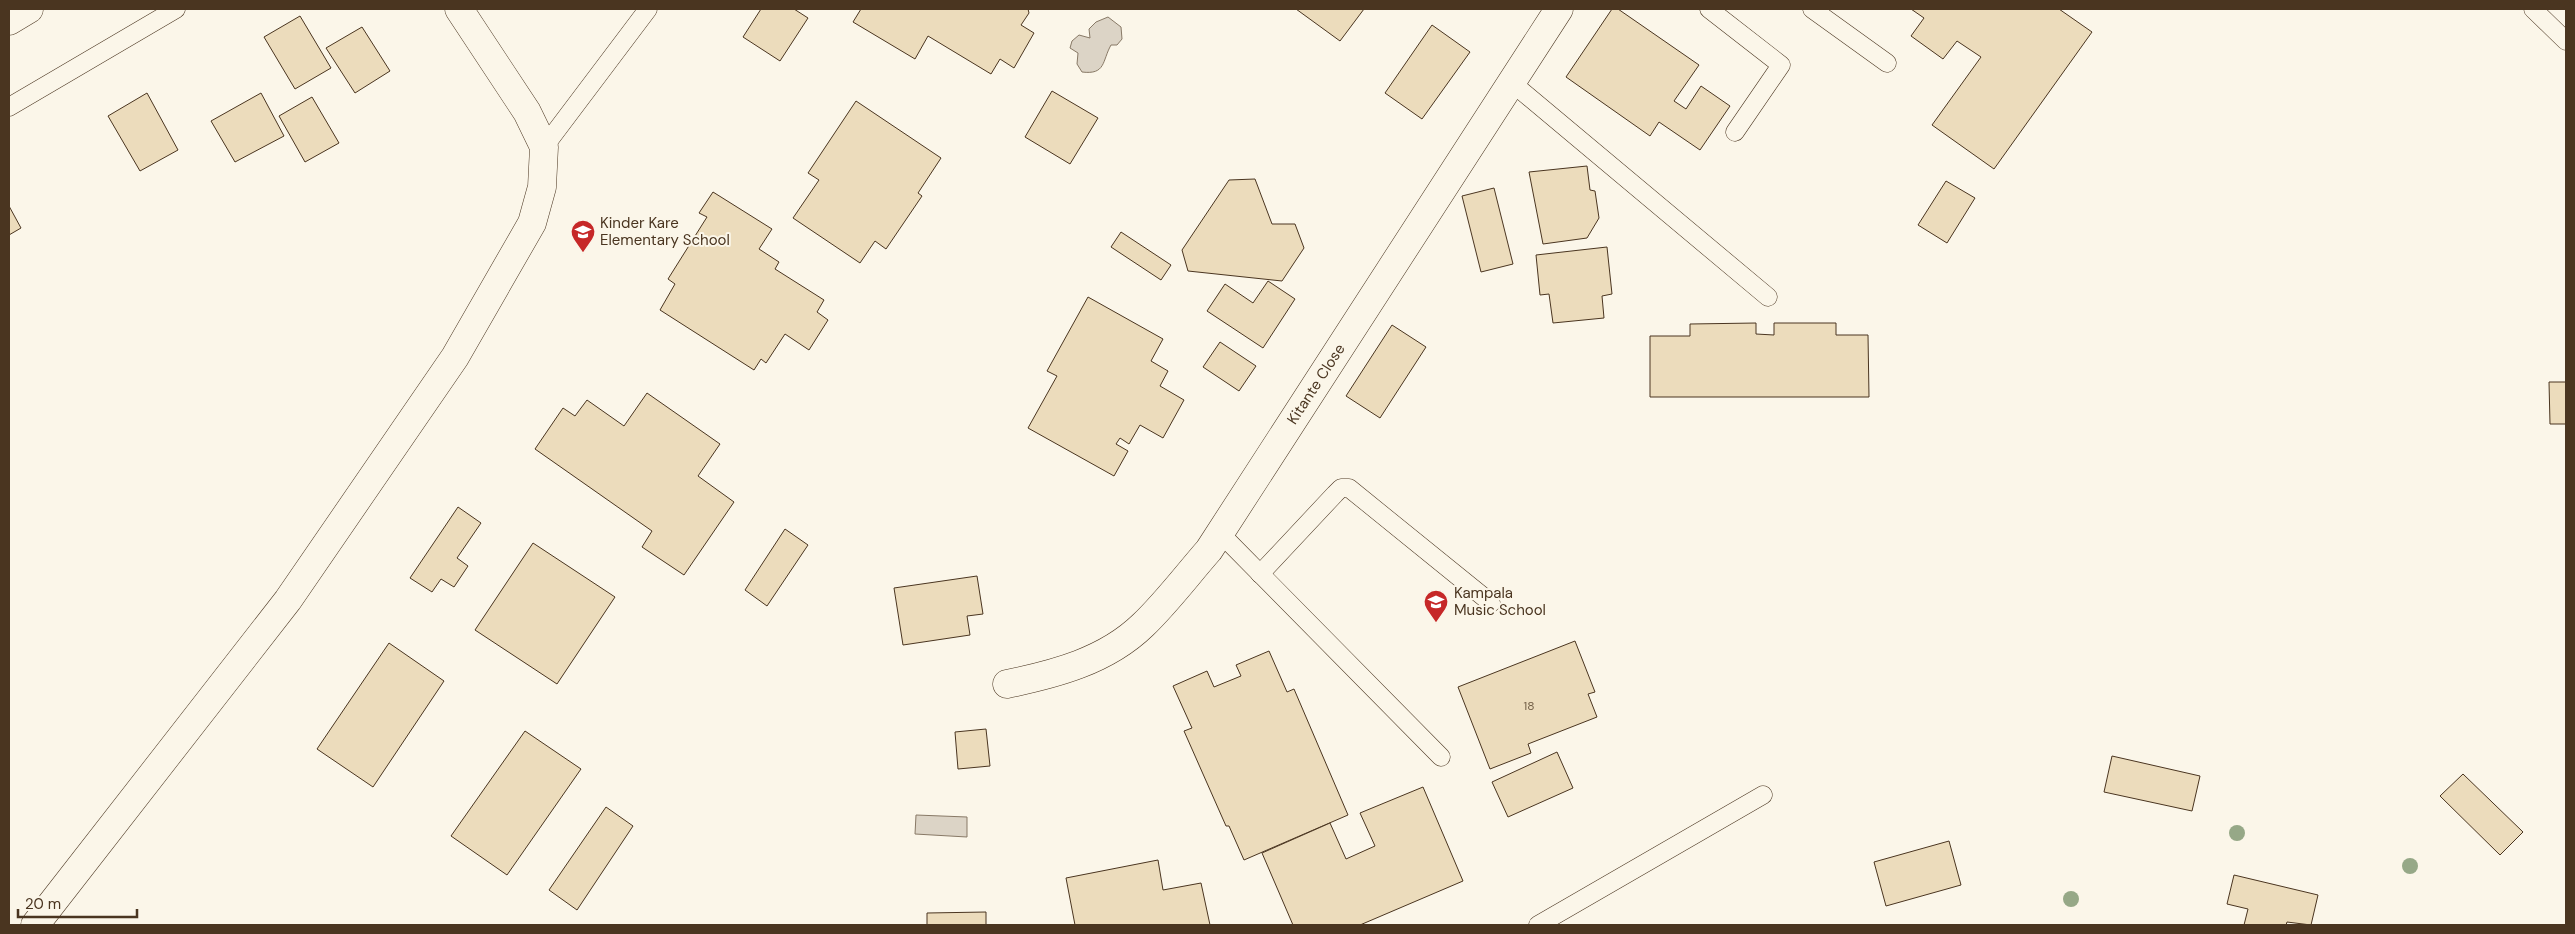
<svg xmlns="http://www.w3.org/2000/svg" width="2575" height="934" font-family="'DM Sans',sans-serif">
<style>
.water{fill:#dcd4c6;stroke:#887966}
.building{fill:#ecdcbc;stroke:#4a3520}
.lines{fill:none;stroke-linecap:round;stroke-linejoin:round}
.service-casing{stroke:#4a3520;stroke-width:19}
.minor-casing{stroke:#4a3520;stroke-width:29}
.service{stroke:#fbf6e9;stroke-width:18}
.minor{stroke:#fbf6e9;stroke-width:28}
.tree{fill:#96a887}
.labels{text-anchor:middle;dominant-baseline:central;stroke-width:4;stroke-linejoin:round;paint-order:stroke}
.number-label{font-size:12px;fill:#725f47}
.poi-label{font-size:15px;fill:#4a3520;stroke:#fbf6e9;text-anchor:start}
.street-label{font-size:15px;fill:#4a3520;stroke:#fbf6e9}
</style>
<rect width="100%" height="100%" fill="#fbf6e9"/>
<g class="water">
<path d="M1108,17L1121,27L1122,39L1117,45H1111C1102,61 1106,75 1082,72L1077,64L1078,53L1070,48L1072,41L1079,35L1090,38L1089,29L1096,22Z"/>
<path d="M916,815L967,817V837L915,834Z"/>
</g>
<g class="building">
<path d="M761,9H794L808,18L780,61L743,37Z"/>
<path d="M861,9H1028L1029,13L1021,25L1034,33L1014,68L1000,59L991,74L928,36L915,59L853,22Z"/>
<path d="M1296,9H1364L1340,41Z"/>
<path d="M1612,9H1618L1699,65L1674,101L1686,109L1701,86L1730,106L1700,150L1659,122L1650,136L1566,77Z"/>
<path d="M1911,9H2059L2092,32L1994,169L1932,125L1981,57L1957,41L1943,59L1911,36L1924,18Z"/>
<path d="M300,16L331,68L295,89L264,37Z"/>
<path d="M1432,25L1470,52L1422,119L1385,93Z"/>
<path d="M362,27L390,71L355,93L326,48Z"/>
<path d="M1052,91L1098,118L1070,164L1025,137Z"/>
<path d="M147,93L178,150L140,171L108,116Z"/>
<path d="M261,93L284,136L235,162L211,121Z"/>
<path d="M312,97L339,143L305,162L279,116Z"/>
<path d="M856,101L941,158L918,193L922,196L886,249L875,241L860,263L793,218L819,180L808,173Z"/>
<path d="M1587,166L1590,190L1595,191L1599,218L1587,238L1543,244L1529,172Z"/>
<path d="M1255,179L1272,224H1295L1304,248L1282,281L1188,271L1182,250L1229,180Z"/>
<path d="M1946,181L1975,198L1947,243L1918,225Z"/>
<path d="M1494,188L1513,264L1481,272L1462,196Z"/>
<path d="M713,192L772,229L759,249L779,262L775,269L824,300L817,312L828,320L809,350L785,334L766,363L761,359L754,370L660,310L675,284L668,279L707,217L699,213Z"/>
<path d="M9,206L21,228L9,235Z"/>
<path d="M1121,232L1171,265L1161,280L1111,247Z"/>
<path d="M1607,247L1612,294L1602,296L1604,318L1553,323L1549,294L1540,295L1536,255Z"/>
<path d="M1268,281L1295,299L1263,348L1207,311L1225,284L1253,303Z"/>
<path d="M1088,297L1163,339L1151,361L1168,371L1160,386L1184,400L1163,438L1140,425L1129,444L1120,438L1116,444L1128,451L1114,476L1028,428L1057,376L1047,371Z"/>
<path d="M1756,323V334L1774,335V323H1836V335H1868L1869,397H1650V336H1690V324Z"/>
<path d="M1392,325L1426,347L1380,418L1346,396Z"/>
<path d="M1220,342L1256,366L1239,391L1203,367Z"/>
<path d="M2549,382H2566V424H2550Z"/>
<path d="M647,393L720,444L698,476L734,502L684,575L642,547L652,531L535,449L563,408L575,416L587,400L624,426Z"/>
<path d="M458,507L481,523L457,558L468,566L454,587L441,579L432,592L410,578Z"/>
<path d="M785,529L808,545L767,606L745,590Z"/>
<path d="M533,543L615,597L557,684L475,630Z"/>
<path d="M977,576L983,614L967,616L970,635L903,645L894,588Z"/>
<path d="M1575,641L1595,692L1588,694L1597,717L1528,744L1531,753L1490,769L1458,687Z"/>
<path d="M389,643L444,681L373,787L317,749Z"/>
<path d="M1269,651L1287,692L1294,689L1348,815L1244,860L1229,826H1226L1184,731L1192,728L1173,686L1207,671L1214,687L1241,676L1236,665Z"/>
<path d="M986,729L990,766L958,769L955,732Z"/>
<path d="M525,731L581,769L507,875L451,836Z"/>
<path d="M1557,752L1573,788L1508,817L1492,782Z"/>
<path d="M2112,756L2200,776L2192,811L2104,792Z"/>
<path d="M2463,774L2523,832L2500,855L2440,796Z"/>
<path d="M1423,787L1463,881L1360,925H1293L1262,853L1330,823L1346,859L1375,846L1360,813Z"/>
<path d="M606,807L633,826L577,910L549,890Z"/>
<path d="M1949,841L1961,885L1886,906L1874,862Z"/>
<path d="M1158,860L1163,890L1201,883L1210,925H1075L1066,878Z"/>
<path d="M2234,875L2318,895L2311,925L2287,922L2286,925H2244L2248,909L2227,904Z"/>
<path d="M986,912V925H927V913Z"/>
</g>
<g class="lines">
<defs>
<g id="service">
<path d="M1709,9L1781,65L1735,132"/>
<path d="M1812,9L1887,63"/>
<path d="M2533,9L2566,41"/>
<path d="M1511,82L1768,297"/>
<path d="M9,107L176,9"/>
<path d="M544,147L648,9"/>
<path d="M1220,533L1441,757"/>
<path d="M1260,574L1335,494L1341,488H1349L1491,603"/>
<path d="M1538,925L1763,795"/>
</g>
<g id="minor">
<path d="M9,21L29,9"/>
<path d="M1007,684C1055,674 1106,661 1143,625C1167,602 1187,575 1209,550L1559,9"/>
<path d="M35,925L288,600L455,357L532,223L542,187L544,147L527,112L459,9"/>
</g>
</defs>
<use href="#service" class="service-casing"/>
<use href="#minor" class="minor-casing"/>
<use href="#service" class="service"/>
<use href="#minor" class="minor"/>
</g>
<g class="tree">
<circle cx="2237" cy="833" r="8"/>
<circle cx="2410" cy="866" r="8"/>
<circle cx="2071" cy="899" r="8"/>
</g>
<defs>
<symbol id="school-pin" viewBox="-11 -11 22 30"><path d="M0 17L-7.5 6A9.5 9.5 0 1 1 7.5 6Z" fill="#c62828" stroke="#fbf6e9"/><path d="M0-5L7-2L0 1L-7-2ZM-4 1L0 2.5L4 1V4Q0 6-4 4Z" fill="#fff"/></symbol>
</defs>
<g fill-rule="evenodd">
<use href="#school-pin" x="569" y="218" width="28" height="38"/>
<use href="#school-pin" x="1422" y="588" width="28" height="38"/>
</g>
<g class="labels">
<g class="number-label">
<text x="1529" y="706">18</text>
</g>
<g class="poi-label">
<text x="600" y="223">Kinder Kare<tspan x="600" dy="17">Elementary School</tspan></text>
<text x="1454" y="593">Kampala<tspan x="1454" dy="17">Music School</tspan></text>
</g>
<g class="street-label">
<text transform="translate(1316 384) rotate(-57)">Kitante Close</text>
</g>
</g>
<rect width="2575" height="934" fill="none" stroke="#4a3520" stroke-width="20"/>
<path d="M18 909v8h119v-8" fill="none" stroke="#4a3520" stroke-width="2.5"/>
<text x="25" y="909" font-size="15" fill="#4a3520" stroke="#fbf6e9" stroke-width="4" paint-order="stroke">20 m</text>
</svg>
